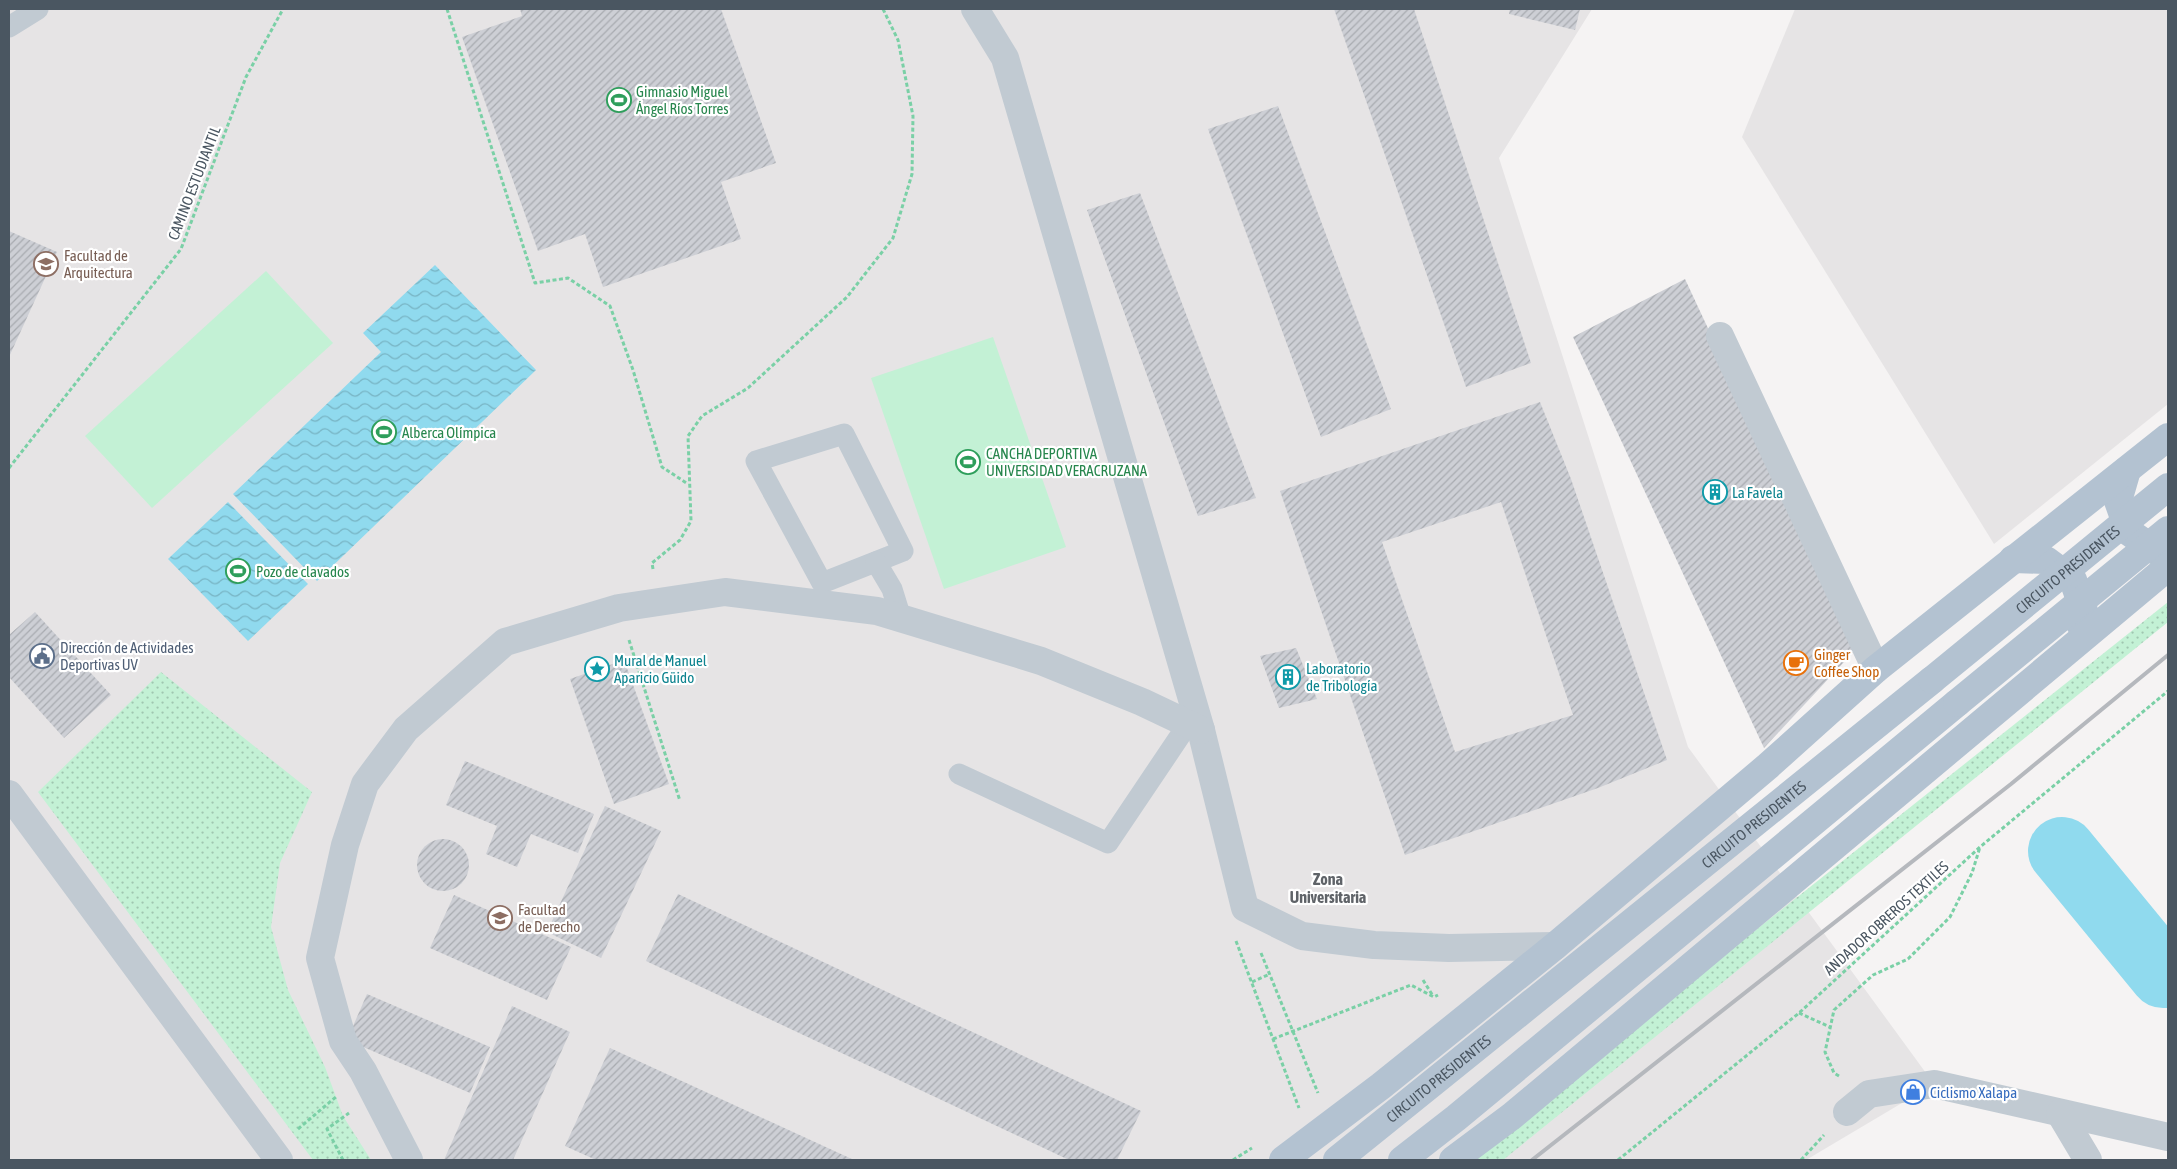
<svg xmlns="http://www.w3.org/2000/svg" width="2177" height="1169" font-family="'Asap Condensed',sans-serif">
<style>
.education{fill:#e6e4e5}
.grass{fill:url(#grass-dots)}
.pitch{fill:#c3f1d5}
.water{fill:url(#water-waves)}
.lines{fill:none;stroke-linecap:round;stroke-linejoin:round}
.river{stroke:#90daee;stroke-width:68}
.building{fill:url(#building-hatch);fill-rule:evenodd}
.path{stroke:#7ad0a6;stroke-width:3;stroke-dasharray:4 2.5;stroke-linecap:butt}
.lane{stroke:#c1cad2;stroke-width:21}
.street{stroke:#c1cad2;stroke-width:28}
.primary{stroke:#b3c2d1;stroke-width:28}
.rail{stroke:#b5b8bd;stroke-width:4}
.primary-bridge{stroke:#b3c2d1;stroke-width:28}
.labels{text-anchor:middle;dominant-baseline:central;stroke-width:4.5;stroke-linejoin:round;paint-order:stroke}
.leisure-label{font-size:15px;fill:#27864d;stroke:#fff;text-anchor:start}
.street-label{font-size:15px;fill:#4a5661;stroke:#fff}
.education-label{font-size:15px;fill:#785e54;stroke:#fff;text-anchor:start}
.culture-label{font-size:15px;fill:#0d838f;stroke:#fff;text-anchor:start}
.service-label{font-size:15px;fill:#4e5e75;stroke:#fff;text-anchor:start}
.food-label{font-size:15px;fill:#c56008;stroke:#fff;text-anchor:start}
.shop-label{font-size:15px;fill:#366cbe;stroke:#fff;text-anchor:start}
.neighbourhood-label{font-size:16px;font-weight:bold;fill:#5f6368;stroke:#fff}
</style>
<defs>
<pattern id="grass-dots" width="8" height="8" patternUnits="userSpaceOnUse" patternTransform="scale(1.25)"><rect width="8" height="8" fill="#c3f1d5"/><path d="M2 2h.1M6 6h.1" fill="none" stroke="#a0c6b0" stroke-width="1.8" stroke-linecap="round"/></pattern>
<pattern id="water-waves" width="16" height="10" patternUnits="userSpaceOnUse" patternTransform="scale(1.25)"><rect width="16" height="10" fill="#90daee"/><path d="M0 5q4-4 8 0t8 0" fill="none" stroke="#78b4c4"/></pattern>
<pattern id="building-hatch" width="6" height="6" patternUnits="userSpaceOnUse" patternTransform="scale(1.25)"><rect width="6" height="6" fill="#cdcfd5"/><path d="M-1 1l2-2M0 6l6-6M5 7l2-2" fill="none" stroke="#a8abb0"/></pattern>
</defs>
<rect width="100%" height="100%" fill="#f5f3f3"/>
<g class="education">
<path d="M9,9H1592L1499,158L1688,747L1934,1084L1806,1160H9Z"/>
<path d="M1795,9H2168V404L1994,544L1742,137Z"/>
</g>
<g class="grass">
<path d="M2168,602V622L1503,1160H1467Z"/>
<path d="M161,672L312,792L280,863L271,927L288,990L325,1067L343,1116L371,1160H313L38,792Z"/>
</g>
<g class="pitch">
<path d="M266,271L333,343L152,508L85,436Z"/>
<path d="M993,337L1066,547L944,589L871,378Z"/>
</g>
<g class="water">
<path d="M435,265L536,370L317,581L233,494L381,352L363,333Z"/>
<path d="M228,502L308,584L248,641L168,559Z"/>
</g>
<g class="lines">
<path class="river" d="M2062,851L2163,974H2168"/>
</g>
<g class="building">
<path d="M520,9H721L776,163L721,182L741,239L603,287L585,234L538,251L462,37L522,16Z"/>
<path d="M1334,9H1414L1531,363L1466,387Z"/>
<path d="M1510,9H1580L1575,30L1509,14Z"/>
<path d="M1278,106L1391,409L1321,437L1208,129Z"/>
<path d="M1140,193L1256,498L1198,516L1087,210Z"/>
<path d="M9,231L57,252L9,357Z"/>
<path d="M1685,279L1857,648L1764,748L1573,337Z"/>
<path d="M1540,402L1571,479L1667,760L1598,788L1405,855L1280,491ZM1501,502L1573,715L1455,752L1382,542Z"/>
<path d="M35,612L111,695L64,738L9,677V635Z"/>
<path d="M1296,648L1317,699L1279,708L1260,656Z"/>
<path d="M624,660L669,784L614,804L570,679Z"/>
<path d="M465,761L594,814L578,853L531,834L517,867L486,854L497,826L446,805Z"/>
<path d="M605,806L661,831L601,958L547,932Z"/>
<circle cx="443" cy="865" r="26"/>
<path d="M678,894L1141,1111L1117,1160H1069L646,961Z"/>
<path d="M454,895L571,947L547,1000L430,948Z"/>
<path d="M367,994L490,1047L470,1093L347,1040Z"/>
<path d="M512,1006L570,1032L513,1160H444Z"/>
<path d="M610,1048L854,1160H596L565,1146Z"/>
</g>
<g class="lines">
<g class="path">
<path d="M447,9L535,283L568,278L610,306L633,370L662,467L688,484"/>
<path d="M9,468L181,249L246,77L283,9"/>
<path d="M653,569L652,563L680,540L691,521L688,436L702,416L748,388L847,297L893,238L912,174L913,116L898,40L883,9"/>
<path d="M629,640L680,801"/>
<path d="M1236,941L1299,1108"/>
<path d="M1261,953L1318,1093"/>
<path d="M1423,980L1433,996"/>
<path d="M1252,982L1270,974"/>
<path d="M1799,1013L1830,1027"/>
<path d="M1273,1039L1411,985L1434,997L1438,995"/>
<path d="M1839,1076L1834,1073L1825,1052L1834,1010L1873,975L1908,959L1950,917L1972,873L1980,847"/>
<path d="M298,1129L337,1096"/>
<path d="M343,1160L327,1129L349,1113"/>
<path d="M1233,1160L1252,1148"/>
<path d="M1618,1160L1799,1013L1980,847L2168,691"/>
<path d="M1801,1160L1824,1135"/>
</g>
<g class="lane">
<path d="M9,27L38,9"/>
<path d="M844,434L903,551L822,583L756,461Z"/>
<path d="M876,562L892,589L901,618"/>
<path d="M959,774L1108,843L1188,724"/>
</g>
<g class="street">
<path d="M975,9L1005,58L1201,730L1245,908L1302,936L1374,945L1449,948L1555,946"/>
<path d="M1720,336L1876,669"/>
<path d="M9,794L279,1160"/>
<path d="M1847,1112L1869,1094L1934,1084L2168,1137"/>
<path d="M2060,1113L2088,1160"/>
<path d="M409,1160L363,1071L343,1041L320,958L345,845L365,784L406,729L505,642L619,608L725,592L877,611L1041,661L1142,702L1201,730"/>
</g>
<g class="primary">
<path d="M2127,470L2118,501L2129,532L2156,551H2168"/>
<path d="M2013,559L2046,560L2073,580L2084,611L2080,624"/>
<path d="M1283,1160L1381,1086L1555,946L1768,766L1876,669L2168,437"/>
<path id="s1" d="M1337,1160L1932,680"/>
<path d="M1402,1160L1456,1118L1957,703"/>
<path d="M1453,1160L1512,1116L2168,567"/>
</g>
<path class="rail" d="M1532,1160L2011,784L2168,655"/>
<g class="primary-bridge">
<path id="s2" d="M1932,680L2168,487"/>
<path d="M1957,703L2168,530"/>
</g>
</g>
<defs>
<symbol id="stadium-ring" viewBox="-11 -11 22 22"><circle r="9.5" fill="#fff" stroke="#2e9e5b" stroke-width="1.5"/><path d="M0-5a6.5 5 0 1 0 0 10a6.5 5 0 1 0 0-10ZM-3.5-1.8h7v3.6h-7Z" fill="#2e9e5b"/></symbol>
<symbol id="university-ring" viewBox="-11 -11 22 22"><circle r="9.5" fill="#fff" stroke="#8d6e63" stroke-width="1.5"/><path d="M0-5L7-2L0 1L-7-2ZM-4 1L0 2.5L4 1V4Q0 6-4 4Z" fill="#8d6e63"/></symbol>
<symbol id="building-ring" viewBox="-11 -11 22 22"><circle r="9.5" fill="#fff" stroke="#0f9aa8" stroke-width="1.5"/><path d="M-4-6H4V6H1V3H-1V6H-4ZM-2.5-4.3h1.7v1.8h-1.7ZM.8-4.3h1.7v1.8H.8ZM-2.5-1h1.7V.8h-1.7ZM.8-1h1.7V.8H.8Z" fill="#0f9aa8"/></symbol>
<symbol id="civic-ring" viewBox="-11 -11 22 22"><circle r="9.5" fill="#fff" stroke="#5c6f8a" stroke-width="1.5"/><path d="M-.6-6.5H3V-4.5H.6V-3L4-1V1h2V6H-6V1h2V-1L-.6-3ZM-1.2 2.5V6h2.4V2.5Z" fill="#5c6f8a"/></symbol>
<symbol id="cafe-ring" viewBox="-11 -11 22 22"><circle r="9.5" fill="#fff" stroke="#e8710a" stroke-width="1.5"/><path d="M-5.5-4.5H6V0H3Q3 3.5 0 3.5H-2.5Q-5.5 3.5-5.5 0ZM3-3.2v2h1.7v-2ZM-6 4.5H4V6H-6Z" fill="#e8710a"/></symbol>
<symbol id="sight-ring" viewBox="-11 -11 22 22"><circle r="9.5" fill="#fff" stroke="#0f9aa8" stroke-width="1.5"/><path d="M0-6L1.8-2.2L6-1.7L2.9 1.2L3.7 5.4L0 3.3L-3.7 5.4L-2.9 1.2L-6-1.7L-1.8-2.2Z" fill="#0f9aa8"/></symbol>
<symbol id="shop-ring" viewBox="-11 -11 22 22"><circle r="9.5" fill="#fff" stroke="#3f7fe0" stroke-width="1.5"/><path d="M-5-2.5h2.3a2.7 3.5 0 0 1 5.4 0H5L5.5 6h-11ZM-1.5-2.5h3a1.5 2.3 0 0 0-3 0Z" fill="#3f7fe0"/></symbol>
</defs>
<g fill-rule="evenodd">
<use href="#stadium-ring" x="605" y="86" width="28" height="28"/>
<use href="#university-ring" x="32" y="250" width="28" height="28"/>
<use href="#stadium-ring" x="370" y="418" width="28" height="28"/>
<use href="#stadium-ring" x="954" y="448" width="28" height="28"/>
<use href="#building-ring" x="1701" y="478" width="28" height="28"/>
<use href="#stadium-ring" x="224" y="557" width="28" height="28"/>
<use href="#civic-ring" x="28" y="642" width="28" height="28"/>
<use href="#cafe-ring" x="1782" y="649" width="28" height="28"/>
<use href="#sight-ring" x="583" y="655" width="28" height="28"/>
<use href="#building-ring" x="1274" y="663" width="28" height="28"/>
<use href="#university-ring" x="486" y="904" width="28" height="28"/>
<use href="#shop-ring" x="1899" y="1078" width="28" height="28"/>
</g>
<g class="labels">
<g class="leisure-label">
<text x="636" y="91">Gimnasio Miguel<tspan x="636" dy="17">Ángel Ríos Torres</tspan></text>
<text x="402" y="432">Alberca Olímpica</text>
<text x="986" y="453">CANCHA DEPORTIVA<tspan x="986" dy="17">UNIVERSIDAD VERACRUZANA</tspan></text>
<text x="256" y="571">Pozo de clavados</text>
</g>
<g class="street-label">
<text transform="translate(194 183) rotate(-69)">CAMINO ESTUDIANTIL</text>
<text stroke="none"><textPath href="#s2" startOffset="175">CIRCUITO PRESIDENTES</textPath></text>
<text stroke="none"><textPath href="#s1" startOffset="535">CIRCUITO PRESIDENTES</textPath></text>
<text transform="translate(1886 918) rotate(-42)">ANDADOR OBREROS TEXTILES</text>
<text stroke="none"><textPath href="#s1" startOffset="130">CIRCUITO PRESIDENTES</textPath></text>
</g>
<g class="education-label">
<text x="64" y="255">Facultad de<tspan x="64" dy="17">Arquitectura</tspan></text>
<text x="518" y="909">Facultad<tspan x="518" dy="17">de Derecho</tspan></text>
</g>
<g class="culture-label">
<text x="1732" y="492">La Favela</text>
<text x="614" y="660">Mural de Manuel<tspan x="614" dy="17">Aparicio Güido</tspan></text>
<text x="1306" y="668">Laboratorio<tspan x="1306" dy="17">de Tribología</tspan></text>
</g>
<g class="service-label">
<text x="60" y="647">Dirección de Actividades<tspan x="60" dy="17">Deportivas UV</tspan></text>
</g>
<g class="food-label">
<text x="1814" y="654">Ginger<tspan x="1814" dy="17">Coffee Shop</tspan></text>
</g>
<g class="shop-label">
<text x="1930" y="1092">Ciclismo Xalapa</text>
</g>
<g class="neighbourhood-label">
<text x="1328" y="879">Zona<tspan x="1328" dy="18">Universitaria</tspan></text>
</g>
</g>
<rect width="2177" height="1169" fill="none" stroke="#4a5661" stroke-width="20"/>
</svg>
